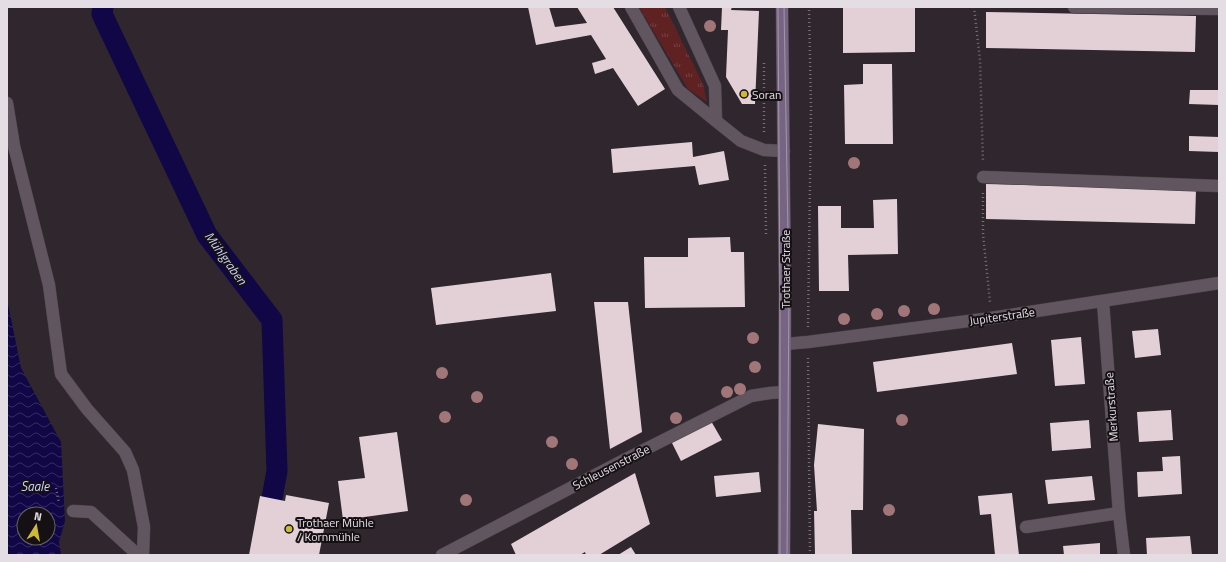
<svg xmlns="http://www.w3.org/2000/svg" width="1226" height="562" font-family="'Titillium Web',sans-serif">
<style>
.grass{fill:url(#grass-tufts)}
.water{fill:url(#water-waves);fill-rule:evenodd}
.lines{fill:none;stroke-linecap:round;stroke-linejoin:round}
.canal{stroke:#110747;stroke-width:21}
.building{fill:#e2d0d6}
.lane-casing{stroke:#4c444b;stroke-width:13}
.street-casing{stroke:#4c444b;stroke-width:13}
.secondary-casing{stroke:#4c444b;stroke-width:13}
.path{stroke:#786f77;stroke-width:2.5;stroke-dasharray:1 3;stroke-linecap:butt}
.lane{stroke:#615660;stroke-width:12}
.street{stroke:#615660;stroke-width:12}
.secondary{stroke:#776484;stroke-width:12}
.tram{stroke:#a19aa0;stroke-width:1}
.tree{fill:#a17678}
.poi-dot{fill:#ccb938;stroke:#151014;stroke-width:1.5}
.labels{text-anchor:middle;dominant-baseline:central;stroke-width:4;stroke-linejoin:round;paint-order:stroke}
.poi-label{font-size:12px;fill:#e4dde3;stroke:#151014;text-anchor:start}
.street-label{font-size:12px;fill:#e4dde3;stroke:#151014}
.water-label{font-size:13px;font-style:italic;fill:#ced4fc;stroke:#151014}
</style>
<defs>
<pattern id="grass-tufts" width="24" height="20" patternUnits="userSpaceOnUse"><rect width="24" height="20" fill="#602122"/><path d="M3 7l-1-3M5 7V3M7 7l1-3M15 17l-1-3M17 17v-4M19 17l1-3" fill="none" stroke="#774142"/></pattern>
<pattern id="water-waves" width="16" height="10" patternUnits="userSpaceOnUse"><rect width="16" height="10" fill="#110747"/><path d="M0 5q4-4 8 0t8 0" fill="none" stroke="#342b61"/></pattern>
</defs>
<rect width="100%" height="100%" fill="#2f262e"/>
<path class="grass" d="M639,7H665L703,84L707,102L688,89Z"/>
<path class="water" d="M7,299L21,368L61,442L65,521L59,542L61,555H7ZM24,514H48V538H24Z"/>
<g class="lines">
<path class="canal" d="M103,7L102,14L207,235L272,320L277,471L272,498"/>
</g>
<g class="building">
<path d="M528,7H549L555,27L587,23L577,7H613L665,89L638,106L613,68L595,74L592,63L606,59L591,35L536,45Z"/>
<path d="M722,7H732L731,10L759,11L755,104H742L726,77L728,30H721Z"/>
<path d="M843,7H915V52L843,53Z"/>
<path d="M986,12L1196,16L1195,52L986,48Z"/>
<path d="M863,64H892L893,144H845L844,85L863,84Z"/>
<path d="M1190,90H1219V105L1189,104Z"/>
<path d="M1189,136L1219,137V152L1189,151Z"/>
<path d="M692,142L693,157L724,151L729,180L699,185L695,166L613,173L611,149Z"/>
<path d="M986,184L1196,189L1195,224L986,219Z"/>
<path d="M897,199L898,254L848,255L849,291H819L818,206H841V228H874L873,200Z"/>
<path d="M730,237L731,252H744L745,307L645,308L644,257H688V238Z"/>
<path d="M551,273L556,311L436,325L431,288Z"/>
<path d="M594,302H628L642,432L610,449Z"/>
<path d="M1158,329L1161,355L1135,358L1132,331Z"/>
<path d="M1081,337L1085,384L1055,386L1051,340Z"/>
<path d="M1012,343L1017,374L877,392L873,362Z"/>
<path d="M1171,410L1173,440L1139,442L1137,412Z"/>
<path d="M1089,420L1091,448L1052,451L1050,423Z"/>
<path d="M711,421L722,440L681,461L671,441Z"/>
<path d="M818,424L864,429L863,510H851L852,554L815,555L814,511H817L814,465Z"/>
<path d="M397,432L408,511L343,520L338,481L365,478L359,437Z"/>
<path d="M1180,456L1182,494L1138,497L1137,472L1163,471L1162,457Z"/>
<path d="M759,472L761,492L716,497L714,476Z"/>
<path d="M635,473L650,524L599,555H592L591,554L586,555L585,552L580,555H516L511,544Z"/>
<path d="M1092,476L1095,500L1048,504L1045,480Z"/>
<path d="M1012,493L1019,555H995L991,514L980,515L978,496Z"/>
<path d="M286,495L329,503L319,555H249L260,496L285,501Z"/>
<path d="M1190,536L1192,555H1147L1146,538Z"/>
<path d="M1100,543V555H1064L1063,546Z"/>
<path d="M631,547L636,555H618Z"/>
</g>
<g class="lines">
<defs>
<g id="lane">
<path d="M1074,7L1219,9"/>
<path d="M7,103L14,146L49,285L61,374L87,409L125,452L133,470L144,527L143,555"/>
<path d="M983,177L1219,186"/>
<path d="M73,511L91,512L138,555"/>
<path d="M1026,527L1119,513"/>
</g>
<g id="street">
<path d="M631,7L678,90L716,121L741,141L764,150L784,151"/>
<path d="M679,7L715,86L716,121"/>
<path d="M1103,302L1119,513L1124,555"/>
<path d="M785,344L808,342L991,318L1219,283"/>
<path d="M442,555L624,460L751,396L770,393L784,392"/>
</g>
<path id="secondary" d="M782,7L785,291L784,555"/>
</defs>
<use href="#lane" class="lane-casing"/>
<use href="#street" class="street-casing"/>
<use href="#secondary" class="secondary-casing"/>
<g class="path">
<path d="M974,7L980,60L983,162"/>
<path d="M764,132V63"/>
<path d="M765,165L766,234"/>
<path d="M983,193V234L990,302"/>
<path d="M808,327L811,109L809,7"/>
<path d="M808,358L810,555"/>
<path d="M56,488L59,503"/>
</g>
<use href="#lane" class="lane"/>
<use href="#street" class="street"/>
<use href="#secondary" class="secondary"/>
<g class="tram">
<path d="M778,7L780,291V555"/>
<path d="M784,7L789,290L787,555"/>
</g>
</g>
<g class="tree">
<circle cx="710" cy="26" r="6"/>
<circle cx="854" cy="163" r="6"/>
<circle cx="934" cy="309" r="6"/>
<circle cx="904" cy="311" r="6"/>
<circle cx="877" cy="314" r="6"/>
<circle cx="844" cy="319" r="6"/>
<circle cx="753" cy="338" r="6"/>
<circle cx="755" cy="367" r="6"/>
<circle cx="442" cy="373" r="6"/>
<circle cx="740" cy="389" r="6"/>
<circle cx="727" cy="392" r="6"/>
<circle cx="477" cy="397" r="6"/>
<circle cx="445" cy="417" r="6"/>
<circle cx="676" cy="418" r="6"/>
<circle cx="902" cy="420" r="6"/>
<circle cx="552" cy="442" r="6"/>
<circle cx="572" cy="464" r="6"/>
<circle cx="466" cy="500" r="6"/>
<circle cx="889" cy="510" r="6"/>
</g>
<g class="poi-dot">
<circle cx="744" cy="94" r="4"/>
<circle cx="289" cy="529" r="4"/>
</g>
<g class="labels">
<g class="poi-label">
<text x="752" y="94">Soran</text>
<text x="297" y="522">Trothaer Mühle<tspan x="297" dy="14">/ Kornmühle</tspan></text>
</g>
<g class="street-label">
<text transform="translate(785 269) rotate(-90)">Trothaer Straße</text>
<text transform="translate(1002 316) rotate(-8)">Jupiterstraße</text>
<text transform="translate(1111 407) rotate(-94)">Merkurstraße</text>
<text transform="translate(611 467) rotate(-27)">Schleusenstraße</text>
</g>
<g class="water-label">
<text transform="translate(226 258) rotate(54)">Mühlgraben</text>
<text x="35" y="486">Saale</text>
</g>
</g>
<rect width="1226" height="562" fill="none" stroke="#e4dde3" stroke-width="16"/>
<g transform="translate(36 526) rotate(11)"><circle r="19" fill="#151014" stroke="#686267"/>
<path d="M0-3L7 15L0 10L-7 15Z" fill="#ccb938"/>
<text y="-6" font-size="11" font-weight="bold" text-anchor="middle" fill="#e4dde3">N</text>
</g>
</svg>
